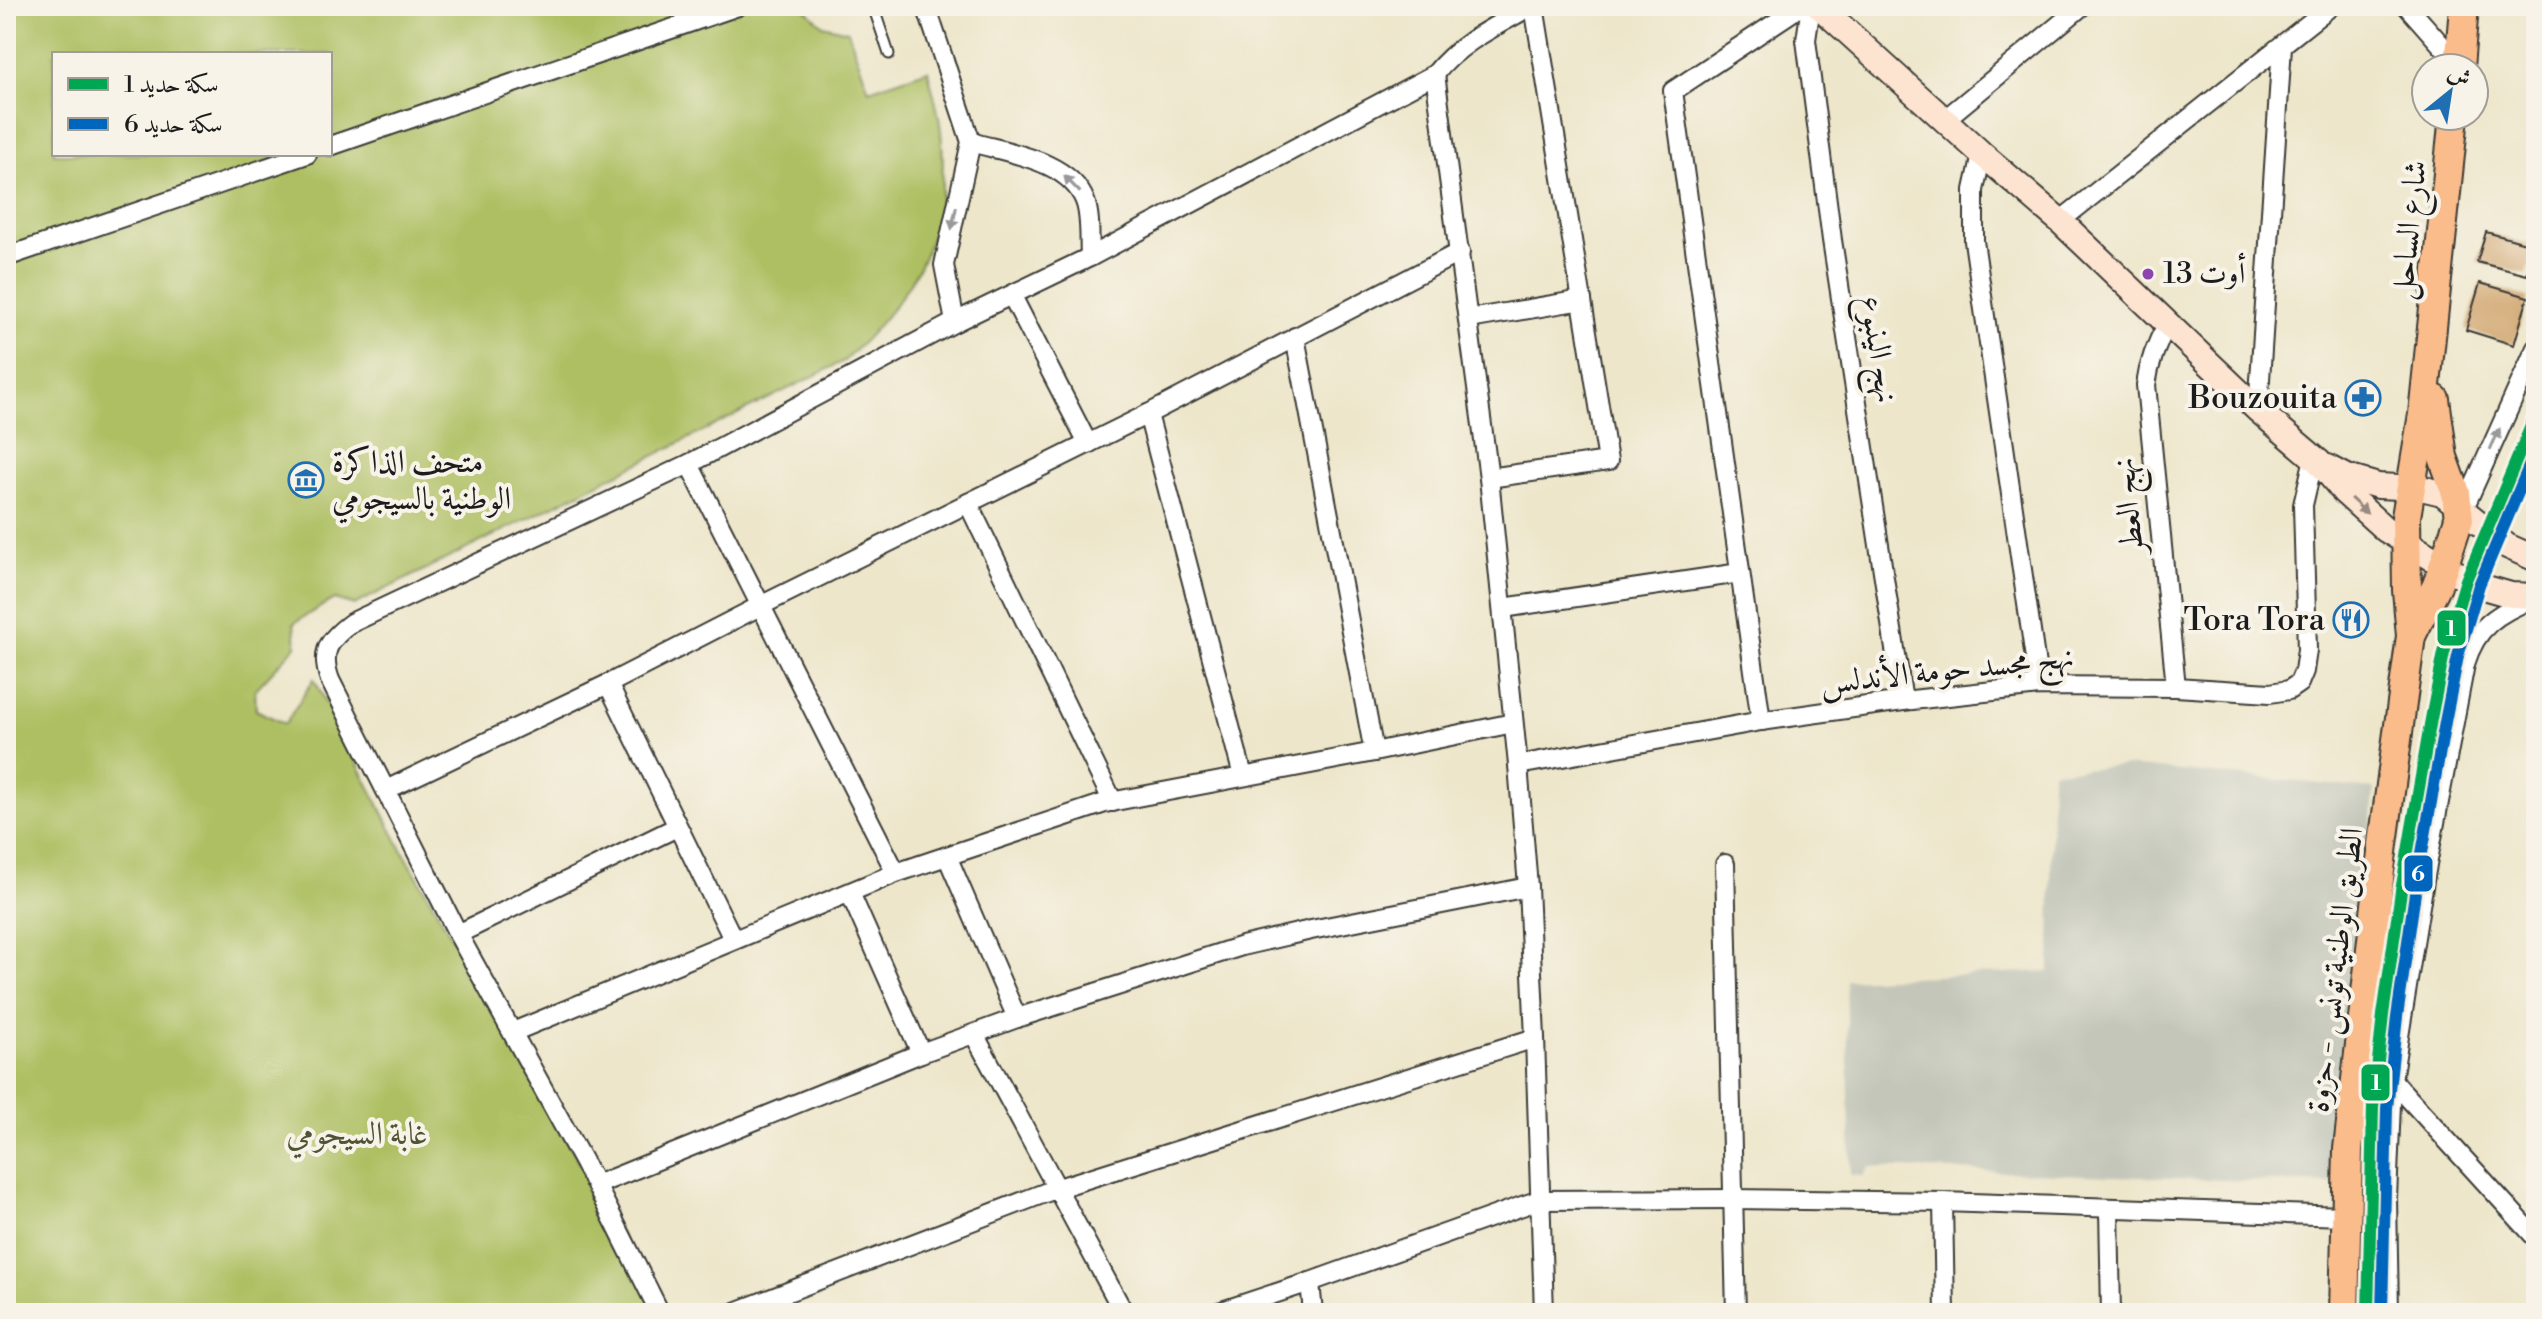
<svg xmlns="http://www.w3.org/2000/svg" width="2542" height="1319" font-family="'Libre Bodoni',Amiri,serif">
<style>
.industrial{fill:#c3c6b9}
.green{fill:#adbf62;stroke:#646e3f;stroke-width:2;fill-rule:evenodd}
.building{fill:#cd9e63}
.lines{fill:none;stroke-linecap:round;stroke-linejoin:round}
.lane-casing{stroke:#3b3a36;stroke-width:13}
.street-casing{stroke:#3b3a36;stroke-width:22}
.secondary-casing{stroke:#3b3a36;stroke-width:28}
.primary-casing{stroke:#3b3a36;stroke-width:32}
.lane{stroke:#fff;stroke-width:9}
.street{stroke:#fff;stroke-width:18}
.secondary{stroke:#fde4d1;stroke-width:24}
.primary{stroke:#fabc8b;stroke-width:28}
.rail-1-casing{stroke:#f7f3e8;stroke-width:18}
.rail-2-casing{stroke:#f7f3e8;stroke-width:18}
.rail-1{stroke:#00a651;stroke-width:12}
.rail-2{stroke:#0065bd;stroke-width:12}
.oneway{fill:#999}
.oneway2{fill:#988a80}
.bus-dot{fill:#8e44ad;stroke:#f7f3e8;stroke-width:3}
.labels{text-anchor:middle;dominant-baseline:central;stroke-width:8;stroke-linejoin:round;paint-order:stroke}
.bus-label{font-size:30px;fill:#1c1c1c;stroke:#f7f3e8;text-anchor:start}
.street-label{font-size:32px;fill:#1c1c1c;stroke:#f7f3e8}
.poi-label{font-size:32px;fill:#1c1c1c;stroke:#f7f3e8;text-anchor:end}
.park-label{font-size:32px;fill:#4f5534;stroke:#f7f3e8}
.line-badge{stroke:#f7f3e8;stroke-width:3}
.badge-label{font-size:22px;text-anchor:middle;font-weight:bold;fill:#fff}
</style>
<rect width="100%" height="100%" fill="#f7f3e8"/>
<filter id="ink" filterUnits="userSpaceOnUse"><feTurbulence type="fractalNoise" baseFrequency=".0125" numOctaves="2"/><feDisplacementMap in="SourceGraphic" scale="16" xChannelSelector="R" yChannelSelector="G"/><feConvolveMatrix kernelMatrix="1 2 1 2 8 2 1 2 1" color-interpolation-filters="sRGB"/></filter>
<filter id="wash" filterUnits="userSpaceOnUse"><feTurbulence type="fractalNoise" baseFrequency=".006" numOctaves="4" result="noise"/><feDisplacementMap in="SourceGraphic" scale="32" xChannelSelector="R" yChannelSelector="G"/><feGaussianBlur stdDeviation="1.8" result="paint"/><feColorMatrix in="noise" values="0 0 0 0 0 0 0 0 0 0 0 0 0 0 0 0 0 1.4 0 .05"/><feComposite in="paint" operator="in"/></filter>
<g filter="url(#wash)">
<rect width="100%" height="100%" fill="#ede6ca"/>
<path class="industrial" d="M2126,766L2374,789L2365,904L2334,1184L1870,1167L1863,1176L1851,1175L1846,980L2050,971L2052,771Z"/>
<path class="green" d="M6,6H802L823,25L848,31L869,90L928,70C932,90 939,111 941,131C952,231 915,294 844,361L354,605L334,599L294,623L296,646L255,690L256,710L285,724L314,679L399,844L665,1313H6ZM54,54H330V154H54Z"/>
<g id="blocks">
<g class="building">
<path d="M2486,232L2536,246L2527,275L2477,262Z"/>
<path d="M2480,283L2528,297L2514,345L2466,330Z"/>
</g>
</g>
</g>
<g filter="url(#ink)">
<use href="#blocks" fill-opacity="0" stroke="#3b3a36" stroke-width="2"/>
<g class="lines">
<defs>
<path id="lane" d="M873,6L889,54"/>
<g id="street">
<path d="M926,6L971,142L944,265L955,322"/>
<path d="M1811,6L1806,40L1832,240L1903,701"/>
<path d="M2407,6L2459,65"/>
<path d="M1435,74L1489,478L1518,765L1528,887L1535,1038L1544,1313"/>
<path d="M1944,120L2082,6"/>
<path d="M971,142C1008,153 1069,160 1085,201C1091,216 1089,240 1090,257"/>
<path d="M330,146L738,6"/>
<path d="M1982,154L1974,190V241L2039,686"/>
<path d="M2060,221L2331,6"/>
<path d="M6,257L307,154"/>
<path d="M1012,296L1088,444"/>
<path d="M1469,319L1582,300"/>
<path d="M2168,323C2156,344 2149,362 2146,385L2176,687"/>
<path d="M1295,337L1374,752"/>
<path d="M2258,410L2282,46"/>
<path d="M1148,414L1243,776"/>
<path d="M689,464L896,873"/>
<path d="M1489,478L1608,461L1534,6"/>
<path d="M968,503L1113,802"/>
<path d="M2460,517L2536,348"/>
<path d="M1503,608L1740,573"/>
<path d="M608,684L733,939"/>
<path d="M1761,721L1673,91L1801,6"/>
<path d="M1518,765L1761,721L1903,701L2039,686L2176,687L2270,693L2289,690L2299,683L2304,671L2307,650L2303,505L2314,458"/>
<path d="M386,790L608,684L762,605L1148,414L1460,252"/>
<path d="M947,856L1017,1018"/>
<path d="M1725,864L1736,1313"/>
<path d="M850,893L921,1053"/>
<path d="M458,934L677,827"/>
<path d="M513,1032L896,873L1105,803L1374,752L1513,723"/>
<path d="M974,1034L1124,1313"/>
<path d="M2392,1080L2536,1238"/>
<path d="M596,1185L921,1053L1017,1018L1242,946L1311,930L1528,887"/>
<path d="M1943,1202L1945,1313"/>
<path d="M2109,1209L2111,1313"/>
<path d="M1310,1282L1313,1313"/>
<path d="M660,1313L596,1185L458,934L330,680C320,652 328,640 351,623L689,464L955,322L1090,257L1435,74C1460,42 1496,26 1531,6"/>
<path d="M733,1313L1055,1189L1535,1038"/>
<path d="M1216,1313L1310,1282L1539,1200L1733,1199L1943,1202L2345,1216"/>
<path d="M2389,1313L2387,1198L2392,1080L2424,881L2465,664C2477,623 2499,614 2535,597"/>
</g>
<g id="secondary">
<path d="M1819,6L1982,154L2060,221L2258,410L2319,462L2344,492L2386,530L2476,585L2511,595L2536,596"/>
<path d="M2328,467L2347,477L2378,486L2421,488L2442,493L2507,546L2536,559"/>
</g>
<g id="primary">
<path d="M2459,68L2464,6"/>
<path d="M2411,636L2437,585L2459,519L2456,493L2443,457L2435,399"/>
<path d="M2344,1313L2348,1149L2383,844L2411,636L2407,590L2406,517L2423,414L2454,116"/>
</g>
</defs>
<use href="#lane" class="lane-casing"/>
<use href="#street" class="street-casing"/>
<use href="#secondary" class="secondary-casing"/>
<use href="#primary" class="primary-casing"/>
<use href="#lane" class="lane"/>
<use href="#street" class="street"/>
<use href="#secondary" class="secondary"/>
<use href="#primary" class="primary"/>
<defs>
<path id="rail-1" d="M2368,1313L2373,1107L2383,1015L2401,891L2431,719L2444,653L2466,580L2536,414"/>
<path id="rail-2" d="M2382,1313L2387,1108L2397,1017L2415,893L2445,722L2458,656L2479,585L2536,450"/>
</defs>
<use href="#rail-1" class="rail-1-casing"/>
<use href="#rail-2" class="rail-2-casing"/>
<use href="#rail-1" class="rail-1"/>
<use href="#rail-2" class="rail-2"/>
</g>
<defs><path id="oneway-solid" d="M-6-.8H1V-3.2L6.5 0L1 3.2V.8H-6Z" transform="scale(2)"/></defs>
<g class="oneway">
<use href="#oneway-solid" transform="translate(1072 184) rotate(-134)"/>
<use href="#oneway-solid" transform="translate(954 218) rotate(102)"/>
<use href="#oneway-solid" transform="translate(2495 439) rotate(-66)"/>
</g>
<use class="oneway2" href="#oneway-solid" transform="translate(2359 506) rotate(43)"/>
</g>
<defs>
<symbol id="pharmacy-ring" viewBox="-11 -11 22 22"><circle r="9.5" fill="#f7f3e8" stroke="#1f6fb2" stroke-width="1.5"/><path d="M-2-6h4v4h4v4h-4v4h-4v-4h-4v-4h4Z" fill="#1f6fb2"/></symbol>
<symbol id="museum-ring" viewBox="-11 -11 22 22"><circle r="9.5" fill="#f7f3e8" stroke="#1f6fb2" stroke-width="1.5"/><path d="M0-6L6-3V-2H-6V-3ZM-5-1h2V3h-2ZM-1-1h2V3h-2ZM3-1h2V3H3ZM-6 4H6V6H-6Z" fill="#1f6fb2"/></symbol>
<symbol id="restaurant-ring" viewBox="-11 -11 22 22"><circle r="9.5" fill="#f7f3e8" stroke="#1f6fb2" stroke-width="1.5"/><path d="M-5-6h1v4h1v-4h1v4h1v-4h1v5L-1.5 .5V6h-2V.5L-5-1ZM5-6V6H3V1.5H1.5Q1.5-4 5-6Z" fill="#1f6fb2"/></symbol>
</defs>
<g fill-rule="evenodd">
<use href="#pharmacy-ring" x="2343" y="378" width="40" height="40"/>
<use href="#museum-ring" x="286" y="460" width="40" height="40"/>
<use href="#restaurant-ring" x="2331" y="600" width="40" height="40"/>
</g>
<circle class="bus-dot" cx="2148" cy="274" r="7"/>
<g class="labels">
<g class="bus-label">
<text x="2163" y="274">13 أوت</text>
</g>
<g class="street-label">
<text transform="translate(2409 230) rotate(-84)">شارع الساحل</text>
<text transform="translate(1879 349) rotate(81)">نهج الينبوع</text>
<text transform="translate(2128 506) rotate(-96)">نهج العطر</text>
<text transform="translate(1947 670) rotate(-6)">نهج مجسد حومة الأندلس</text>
<text transform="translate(2335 970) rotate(-83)">الطريق الوطنية تونس - حزوة</text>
</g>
<g class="poi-label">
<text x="2337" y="398">Bouzouita</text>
<text x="332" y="462" text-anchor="start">متحف الذاكرة<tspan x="332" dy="37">الوطنية بالسيجومي</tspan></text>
<text x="2325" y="620">Tora Tora</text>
</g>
<g class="park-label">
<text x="357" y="1134">غابة السيجومي</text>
</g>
</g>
<g class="line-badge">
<rect x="2436" y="609" width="31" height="38" rx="8" fill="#00a651"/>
<rect x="2403" y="854" width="31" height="39" rx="8" fill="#0065bd"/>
<rect x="2360" y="1063" width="31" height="39" rx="8" fill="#00a651"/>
</g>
<g class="badge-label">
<text x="2451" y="636">1</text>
<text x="2418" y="881">6</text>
<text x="2376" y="1090">1</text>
</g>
<rect width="2542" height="1319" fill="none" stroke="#f7f3e8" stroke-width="32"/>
<rect x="52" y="52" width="280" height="104" fill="#f7f3e8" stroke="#9f9d96" stroke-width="2"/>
<rect x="68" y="78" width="40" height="12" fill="#00a651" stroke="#9f9d96" stroke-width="2"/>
<text x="124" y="92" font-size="24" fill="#1c1c1c">سكة حديد 1</text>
<rect x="68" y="118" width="40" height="12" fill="#0065bd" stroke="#9f9d96" stroke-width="2"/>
<text x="124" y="132" font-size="24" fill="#1c1c1c">سكة حديد 6</text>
<g transform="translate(2450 92) rotate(30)"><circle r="38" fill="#f7f3e8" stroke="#9f9d96" stroke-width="2"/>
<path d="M0-6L14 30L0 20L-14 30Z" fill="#1f6fb2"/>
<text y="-12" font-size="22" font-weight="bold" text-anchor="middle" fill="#1c1c1c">ش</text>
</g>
</svg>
